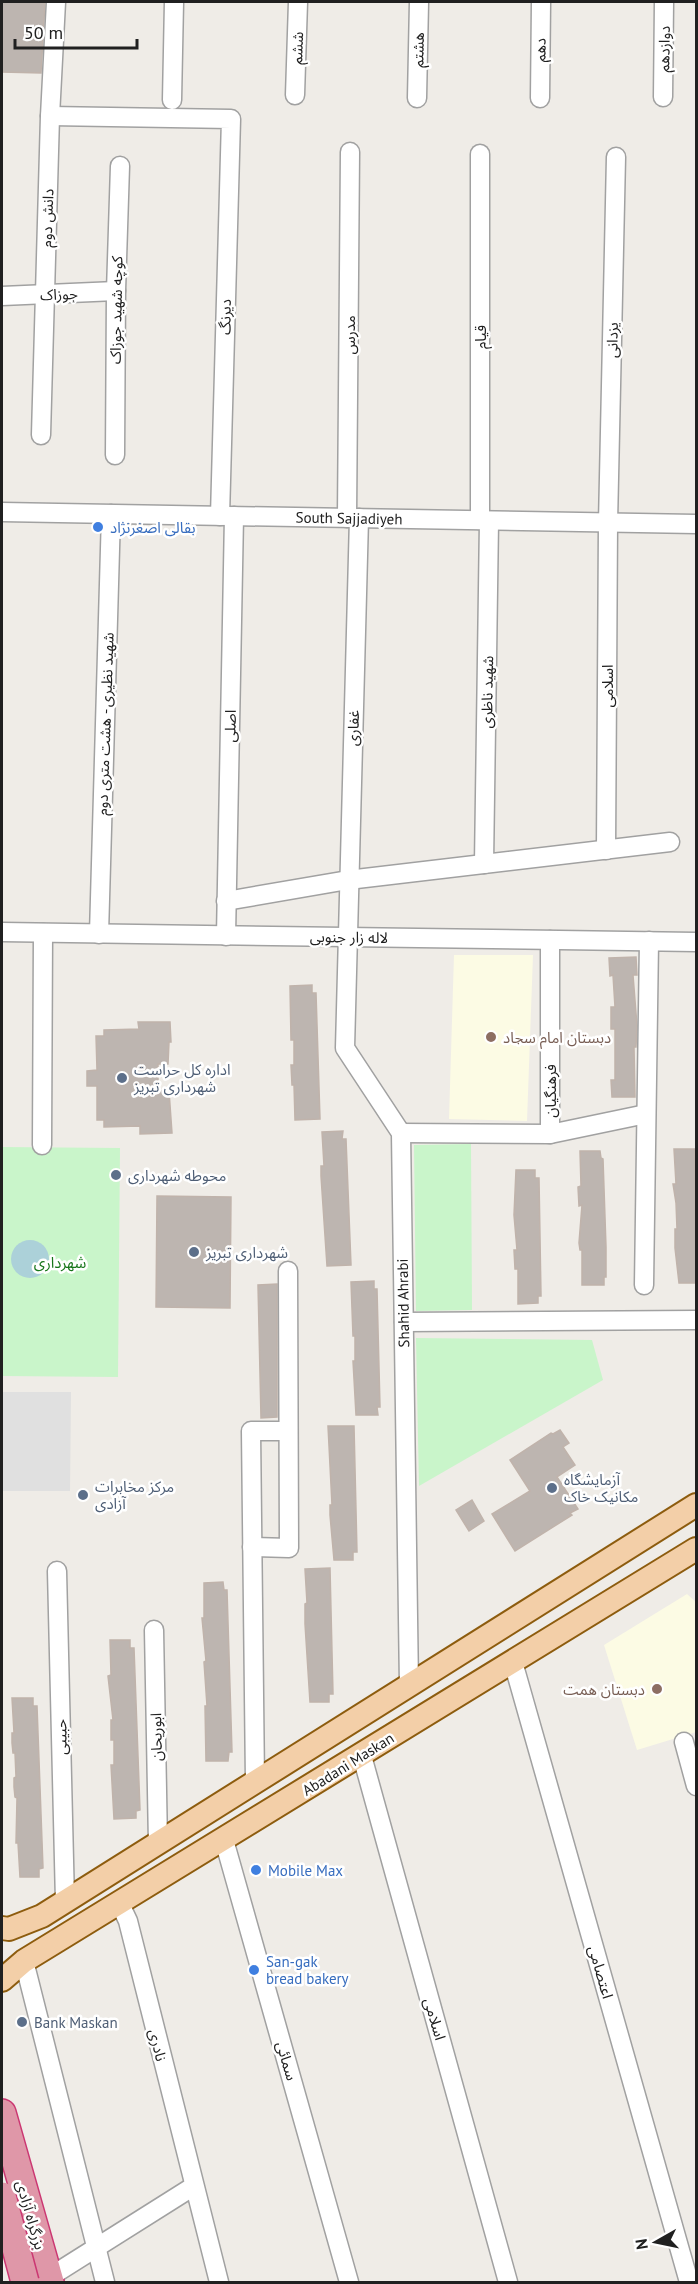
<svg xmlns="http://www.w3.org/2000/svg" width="698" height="2284" font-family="'PT Sans','Noto Sans Arabic',sans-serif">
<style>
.education{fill:#fcfbe4}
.park{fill:#c9f5ca}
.parking{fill:#e0e0e0}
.water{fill:#acd1d9}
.building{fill:#bdb5b0;stroke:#c0b3ab;stroke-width:1.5}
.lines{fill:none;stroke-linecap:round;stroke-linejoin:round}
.minor-casing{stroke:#a1a1a1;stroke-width:21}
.major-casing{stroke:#8d5c0e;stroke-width:26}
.highway-casing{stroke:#cb3772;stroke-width:30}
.minor{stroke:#fff;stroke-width:18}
.major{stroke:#f3cfa8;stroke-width:22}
.highway{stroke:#df97a8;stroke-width:27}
.highway-bridge-casing{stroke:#cb3772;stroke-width:30;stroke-linecap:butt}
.highway-bridge{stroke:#df97a8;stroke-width:27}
.shop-dot{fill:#3f7fe0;stroke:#fff;stroke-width:2}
.education-dot{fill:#8d6e63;stroke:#fff;stroke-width:2}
.service-dot{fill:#5c6f8a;stroke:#fff;stroke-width:2}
.labels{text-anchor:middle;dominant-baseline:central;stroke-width:5;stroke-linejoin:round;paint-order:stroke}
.street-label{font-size:15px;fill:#202020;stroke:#fff}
.shop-label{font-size:15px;fill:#366cbe;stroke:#fff;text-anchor:start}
.education-label{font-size:15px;fill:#785e54;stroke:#fff;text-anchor:start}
.service-label{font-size:15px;fill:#4e5e75;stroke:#fff;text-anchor:start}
.park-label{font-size:15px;fill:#167519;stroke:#fff}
</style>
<rect width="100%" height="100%" fill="#efece7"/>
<g class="education">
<path d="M454,955H533L527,1121L449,1119Z"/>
<path d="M687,1594L696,1602V1732L637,1750L604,1645Z"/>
</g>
<g class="park">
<path d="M471,1144L472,1310L416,1311L414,1145Z"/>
<path d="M2,1147L120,1148L118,1377L2,1376Z"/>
<path d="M416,1338L592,1340L603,1380L419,1486Z"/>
</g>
<path class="parking" d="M2,1392H71L70,1491H2Z"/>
<circle class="water" cx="30" cy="1259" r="19"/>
<g class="building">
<path d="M2,2H45L41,73L2,72Z"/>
<path d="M636,957L637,975H633L637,1026L636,1047H634L635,1097H612L611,1080H615V1029H611V1007H615L613,975L610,976L609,958Z"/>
<path d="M312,985V993H316L320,1119L295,1120L294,1085H292L291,1065H294V1040H291L290,986Z"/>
<path d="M138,1022H170L171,1042H169L168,1064H158V1091H169L172,1133L140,1134V1126L104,1127V1120H97V1086H87V1071L97,1070L96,1036H104V1030L139,1029Z"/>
<path d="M343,1131L342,1139H346L351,1265L327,1266L321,1176V1166H324L322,1132Z"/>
<path d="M674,1149H695L696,1283H679L675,1248V1229H677L676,1203L673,1184H676Z"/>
<path d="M580,1151H600L601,1158L603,1159L606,1247V1277H604V1285H582V1250H580L579,1243L582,1205L579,1206L578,1187L581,1186Z"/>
<path d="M516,1170H535V1178H539L541,1296H538V1303L518,1304V1269H515L514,1250H517L514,1215Z"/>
<path d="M157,1196L231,1197L230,1308L156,1307Z"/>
<path d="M374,1281V1289H377L380,1407H377L378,1415H356L353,1361H355V1336H353L351,1282Z"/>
<path d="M277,1284V1417L261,1418L258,1285Z"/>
<path d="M328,1426H354L357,1552H353V1560H334L330,1515V1505H332Z"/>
<path d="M560,1430L569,1443L563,1447L575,1465L557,1477L578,1509L570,1513L572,1515L515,1551L492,1514L530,1491L510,1460L551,1433L553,1434Z"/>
<path d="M472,1500L484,1521L469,1531L456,1510Z"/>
<path d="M330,1568L333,1694H329V1702H310L305,1624V1604L307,1603L305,1569Z"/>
<path d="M223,1582L224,1590H227L232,1752H229L228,1761H206L205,1706H207L204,1662L206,1661L202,1618H204V1583Z"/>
<path d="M110,1640H130V1648H134L140,1810L136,1811V1818L114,1819L111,1765H114V1740H111V1720H113L108,1676L111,1675Z"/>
<path d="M12,1698H33V1706H37L43,1868L39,1869V1877H20L18,1843H16L17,1798L15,1797L14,1787V1778L16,1777L15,1753H13L12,1743V1733H14Z"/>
</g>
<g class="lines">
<defs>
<g id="minor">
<path d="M295,95L298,2"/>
<path d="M663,97L664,2"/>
<path d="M417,98L419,2"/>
<path d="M540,98L541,2"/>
<path d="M172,100L174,2"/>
<path d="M50,116L231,119L220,516"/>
<path d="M2,296L116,291"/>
<path d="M41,435L50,116L56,2"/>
<path d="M115,455L116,291L120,166"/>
<path d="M2,512L696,524"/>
<path d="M347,518L350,152"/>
<path d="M359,518L345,1048L401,1133L409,1686"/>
<path d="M480,520V154"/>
<path d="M606,850L608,523L616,157"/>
<path d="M484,864L489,521"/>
<path d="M226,901L348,880L670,842"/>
<path d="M2,932L696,942"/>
<path d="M99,934L111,514"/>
<path d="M226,936L234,516"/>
<path d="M550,940V1134"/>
<path d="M401,1133L550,1134L646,1114"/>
<path d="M42,1145L43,933"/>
<path d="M644,1285L649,941"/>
<path d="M404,1322L696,1320"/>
<path d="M252,1547L289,1548L288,1271"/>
<path d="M57,1571L65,1902"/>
<path d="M154,1630L158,1844"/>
<path d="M513,1662L689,2282"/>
<path d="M684,1742L696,1786"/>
<path d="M362,1756L508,2282"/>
<path d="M255,1783L251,1431H288"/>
<path d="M224,1840L349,2282"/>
<path d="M120,1904L128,1921L219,2282"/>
<path d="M24,1961L105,2282"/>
<path d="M48,2278L194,2186"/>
</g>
<g id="major">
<path d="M2,1928L9,1929L42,1916L696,1505"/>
<path d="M2,1980L24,1961L696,1549"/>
</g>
<path id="highway" d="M2,2113L50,2282"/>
</defs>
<use href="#minor" class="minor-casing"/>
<use href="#major" class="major-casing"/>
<use href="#highway" class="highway-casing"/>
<use href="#minor" class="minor"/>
<use href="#major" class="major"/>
<use href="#highway" class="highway"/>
<defs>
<path id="highway-bridge" d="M2,2196L25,2282"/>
</defs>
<use href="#highway-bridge" class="highway-bridge-casing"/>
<use href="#highway-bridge" class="highway-bridge"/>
</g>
<g class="shop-dot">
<circle cx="98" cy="527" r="6"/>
<circle cx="256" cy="1870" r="6"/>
<circle cx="254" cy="1970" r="6"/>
</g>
<g class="education-dot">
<circle cx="491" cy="1037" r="6"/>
<circle cx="657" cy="1689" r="6"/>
</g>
<g class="service-dot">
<circle cx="122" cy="1078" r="6"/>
<circle cx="116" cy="1175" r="6"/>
<circle cx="194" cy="1252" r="6"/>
<circle cx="552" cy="1488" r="6"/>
<circle cx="83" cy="1495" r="6"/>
<circle cx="22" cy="2022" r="6"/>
</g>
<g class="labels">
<g class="street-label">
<text transform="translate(297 48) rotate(-88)">ششم</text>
<text transform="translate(664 49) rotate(-89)">دوازدهم</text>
<text transform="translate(418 50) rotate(-89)">هشتم</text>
<text transform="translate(540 50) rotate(-89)">دهم</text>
<text transform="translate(47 218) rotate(-88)">دانش دوم</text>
<text transform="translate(59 294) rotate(-2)">جوزاک</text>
<text transform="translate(116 310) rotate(-89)">کوچه شهید جوزاک</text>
<text transform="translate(225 317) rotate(-89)">دیرنگ</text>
<text transform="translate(349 335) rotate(-90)">مدرس</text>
<text transform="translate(480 337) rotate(-90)">قیام</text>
<text transform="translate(612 340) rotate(-89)">یزدانی</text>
<text transform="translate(349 518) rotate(1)">South Sajjadiyeh</text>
<text transform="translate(607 686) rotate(-90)">اسلامی</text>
<text transform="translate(487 692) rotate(-89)">شهید ناظری</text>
<text transform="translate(105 724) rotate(-88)">شهید نظیری - هشت متری دوم</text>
<text transform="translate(230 726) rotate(-89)">اصلی</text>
<text transform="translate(353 728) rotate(-88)">غفاری</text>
<text transform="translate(349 937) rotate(1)">لاله زار جنوبی</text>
<text transform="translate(550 1091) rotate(-90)">فرهنگیان</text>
<text transform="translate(403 1303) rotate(-91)">Shahid Ahrabi</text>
<text transform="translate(61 1737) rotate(-91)">حبیبی</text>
<text transform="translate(156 1737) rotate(-91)">ابوریحان</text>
<text transform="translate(348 1764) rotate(-32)">Abadani Maskan</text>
<text transform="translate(601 1972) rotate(74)">اعتصامی</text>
<text transform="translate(435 2019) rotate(74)">اسلامی</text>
<text transform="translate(158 2045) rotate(76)">نادری</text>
<text transform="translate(287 2061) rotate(74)">سمائی</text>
<text transform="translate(31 2215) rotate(74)">بزرگراه آزادی</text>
</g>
<g class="shop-label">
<text x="110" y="527">بقالی اصغرنژاد</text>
<text x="268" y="1870">Mobile Max</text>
<text x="266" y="1961">San-gak<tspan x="266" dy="17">bread bakery</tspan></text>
</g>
<g class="education-label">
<text x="503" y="1037">دبستان امام سجاد</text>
<text x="645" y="1689" text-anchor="end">دبستان همت</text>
</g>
<g class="service-label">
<text x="134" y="1069">اداره کل حراست<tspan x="134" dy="17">شهرداری تبریز</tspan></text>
<text x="128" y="1175">محوطه شهرداری</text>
<text x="206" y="1252">شهرداری تبریز</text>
<text x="564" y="1479">آزمایشگاه<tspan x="564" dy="17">مکانیک خاک</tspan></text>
<text x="95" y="1486">مرکز مخابرات<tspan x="95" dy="17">آزادی</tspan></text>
<text x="34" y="2022">Bank Maskan</text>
</g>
<g class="park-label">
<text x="60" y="1262">شهرداری</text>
</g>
</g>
<rect width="698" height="2284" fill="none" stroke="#202020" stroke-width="6"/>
<g transform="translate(656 2242) rotate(261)" stroke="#ffffff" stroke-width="4.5" paint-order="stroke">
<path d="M0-4.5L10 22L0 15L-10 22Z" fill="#202020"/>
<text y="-9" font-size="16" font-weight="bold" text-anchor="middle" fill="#202020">N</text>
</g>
<path d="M15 39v9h122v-9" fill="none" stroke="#202020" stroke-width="3"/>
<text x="24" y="39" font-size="18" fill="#202020" stroke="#ffffff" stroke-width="4.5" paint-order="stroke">50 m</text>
</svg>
